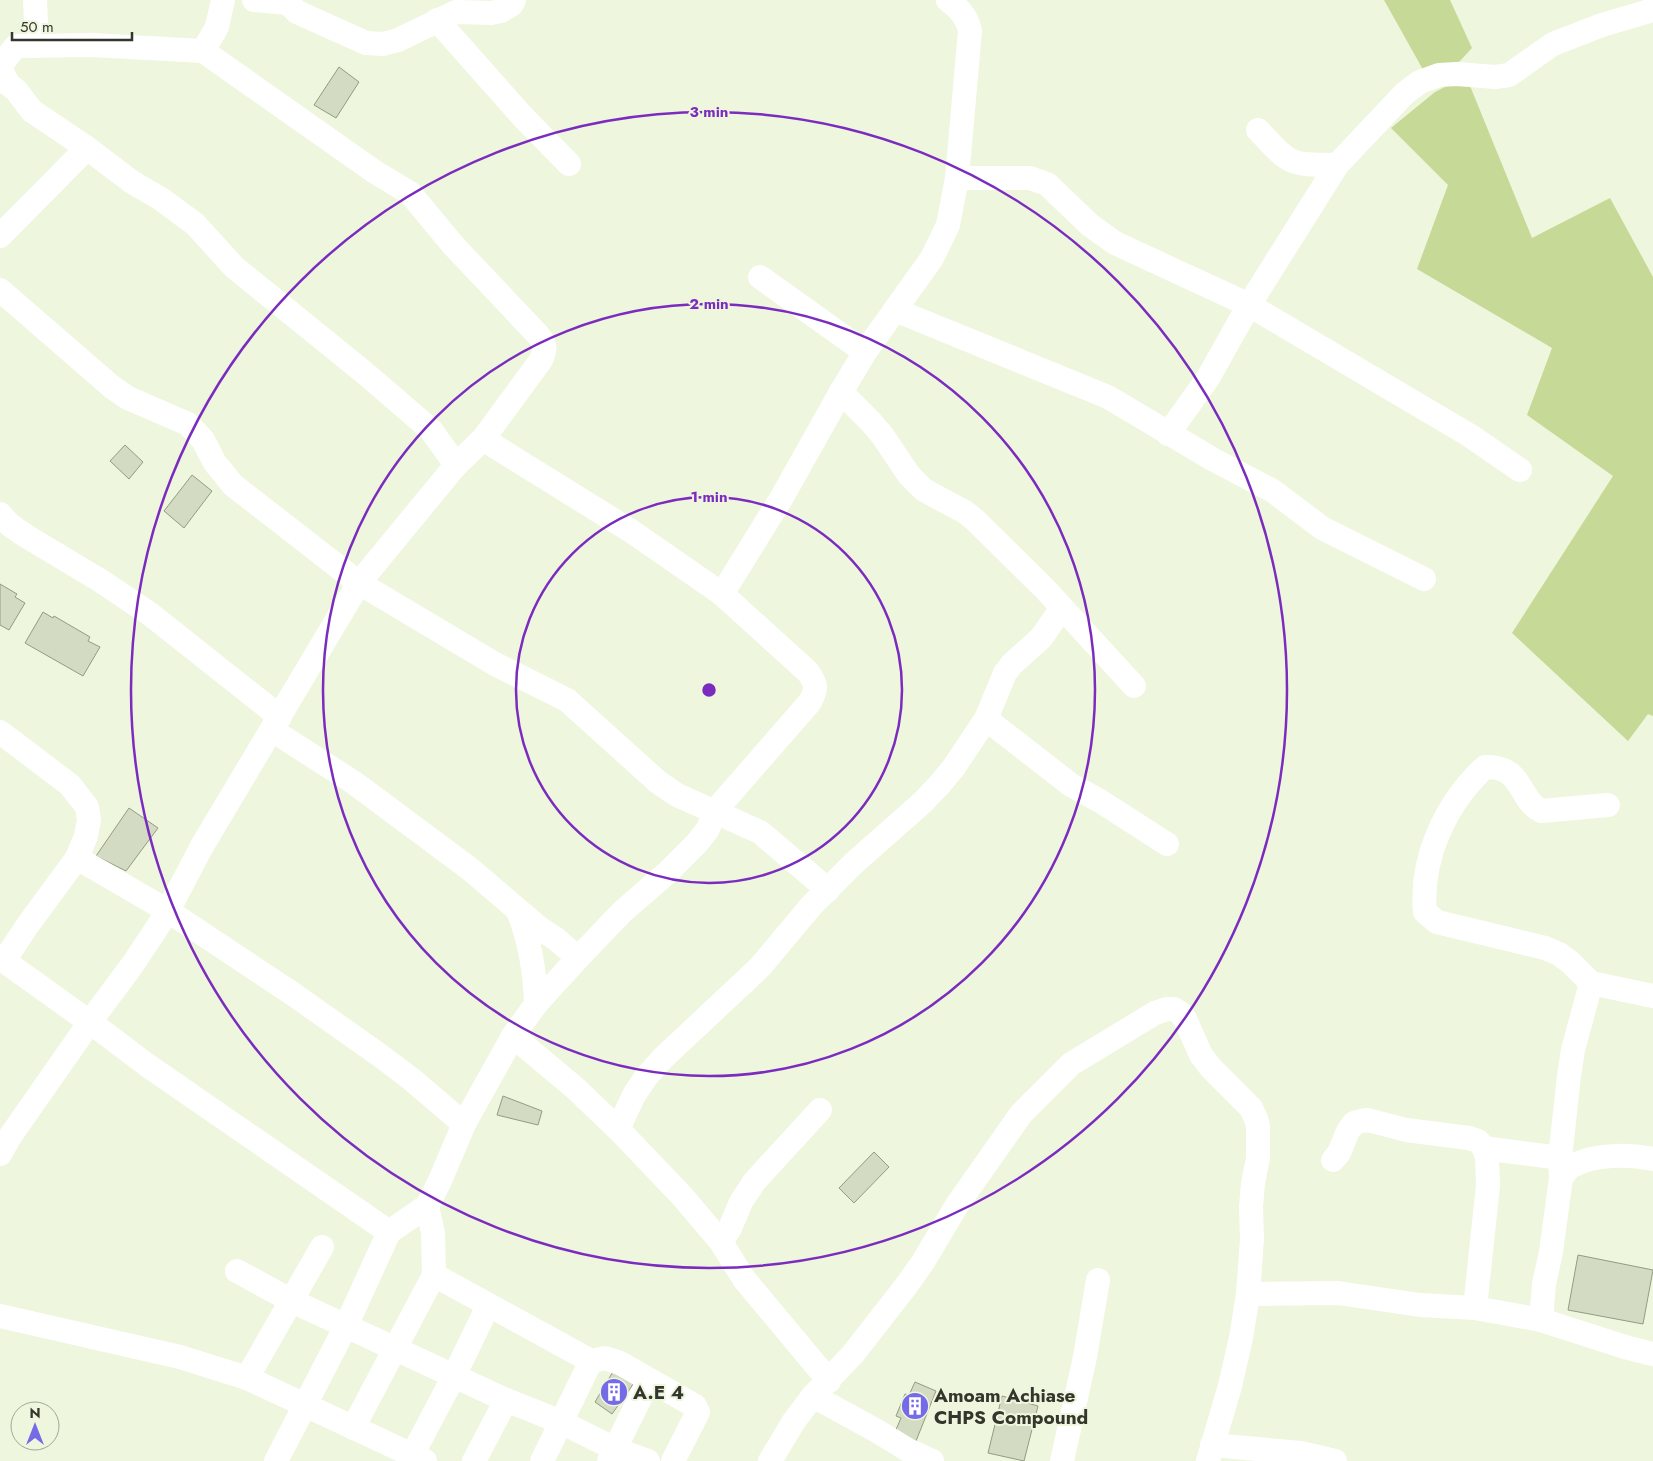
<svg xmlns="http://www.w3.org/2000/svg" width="1653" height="1461" font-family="Jost,sans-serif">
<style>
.green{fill:#c6d997}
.building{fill:#d3dbc2;stroke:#949b84}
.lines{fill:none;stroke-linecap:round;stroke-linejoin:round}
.minor{stroke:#fff;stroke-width:24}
.ring{fill:none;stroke:#7b2cbf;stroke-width:2.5}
.labels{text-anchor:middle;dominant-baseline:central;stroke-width:4;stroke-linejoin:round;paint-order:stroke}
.poi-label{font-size:19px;font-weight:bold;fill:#33362c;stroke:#eef6dd;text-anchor:start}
.centre{fill:#7b2cbf;stroke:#eef6dd;stroke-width:2.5}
.ring-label{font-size:15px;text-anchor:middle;font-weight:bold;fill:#7b2cbf;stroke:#eef6dd;stroke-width:4;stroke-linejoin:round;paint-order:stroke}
</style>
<rect width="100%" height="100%" fill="#eef6dd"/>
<g class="green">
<path d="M1384,0H1450L1472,48L1460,61L1426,75Z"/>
<path d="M1466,76L1532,238L1610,198L1653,277V716L1648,714L1628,741L1512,633L1613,476L1527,415L1552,348L1417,269L1448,185L1391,128L1435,92Z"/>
</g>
<g class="building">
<path d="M339,67L359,82L336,118L314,105Z"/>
<path d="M125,445L143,462L129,479L110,461Z"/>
<path d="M192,475L212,491L184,528L164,511Z"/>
<path d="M0,584L17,594L15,597L25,603L9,630L0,625Z"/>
<path d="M43,612L53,618L54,616L90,637L88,641L100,647L83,676L25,643Z"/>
<path d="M129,808L158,828L126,871L96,856Z"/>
<path d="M503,1096L542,1111L538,1125L497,1115Z"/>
<path d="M874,1152L889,1167L854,1203L839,1188Z"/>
<path d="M1578,1255L1653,1270L1643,1324L1568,1310Z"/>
<path d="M614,1370L634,1383L612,1414L595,1402Z"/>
<path d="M915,1382L936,1391L916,1441L895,1432L901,1418L896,1416L905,1394L909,1395Z"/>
<path d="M1002,1396L1038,1406L1024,1461L988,1453Z"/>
</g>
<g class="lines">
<g class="minor">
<path d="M35,0L37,46"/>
<path d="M254,0L288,3L297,12L366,43L383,44L398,40L456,12L491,13L501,11L511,5L514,0"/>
<path d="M437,20L522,116L569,164"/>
<path d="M203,51L217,27L223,0"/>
<path d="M0,66L16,46L93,45L203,51L375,172L410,193L453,245L539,336C546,345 546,349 541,360L483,439L456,465L359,583L202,846L168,911L133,964L90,1022L9,1138L0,1154"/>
<path d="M0,67L8,84L16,90L32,111L87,148L132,182L161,199L195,224L234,267L366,374L431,430L456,465"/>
<path d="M1258,130C1267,139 1276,151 1287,158C1300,167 1321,164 1337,165"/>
<path d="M957,178H1030L1047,184L1090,225L1115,243L1249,305L1469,435L1520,470"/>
<path d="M0,236L87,148"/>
<path d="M760,277L865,352"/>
<path d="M0,290L112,387L128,398L188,424L203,440L215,463L233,485L359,583L495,664L567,700L658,782L677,795L760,832L828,890"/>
<path d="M895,310L1108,397L1214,460L1273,491L1322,528L1424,579"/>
<path d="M841,392L870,421L882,435L909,475L924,490L965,512L975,520L1045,589L1134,686"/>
<path d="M1168,434L1208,378L1249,305L1337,165L1405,93L1420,82L1439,75L1457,74L1495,77L1509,75L1553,44L1602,25L1653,10"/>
<path d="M0,514L10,525L26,536L101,581L150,614L280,717"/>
<path d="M722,594L782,497L841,392L865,352L932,258L948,225L957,178L970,31C967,16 959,9 948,0"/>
<path d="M986,719L1071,785L1100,801L1167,844"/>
<path d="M272,730L353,782L470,869L538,927L556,939L578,958"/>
<path d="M0,732L70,785L87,807L89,820L86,836L77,858L27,926L4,961"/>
<path d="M1608,805L1541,811C1517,798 1524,766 1485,767C1446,803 1420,858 1425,912L1437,922L1545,948L1559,954L1570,962L1591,983L1653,996"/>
<path d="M77,858L168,911L293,994L378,1054L410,1078L464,1124"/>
<path d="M518,911C530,941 535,971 536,1004"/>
<path d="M0,958L102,1031L147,1065L389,1232"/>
<path d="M513,1036L575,1088L618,1129L682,1196L721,1242L744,1279L829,1381"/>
<path d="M618,1129L634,1095L646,1077L663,1058L760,967L811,906L854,863L923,802L940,784L954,767L986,719L1005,673L1012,664L1041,638L1062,608"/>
<path d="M1484,1148L1560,1158"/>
<path d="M1333,1160L1339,1153L1348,1131L1354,1123L1361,1121L1368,1120L1406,1130L1469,1138L1478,1141L1484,1148L1487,1158L1488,1185L1475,1308"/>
<path d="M1561,1178C1564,1174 1567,1169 1572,1166C1594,1154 1629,1154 1653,1159"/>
<path d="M427,1206L433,1233L434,1275L591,1361L605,1358L620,1363L695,1406L698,1412L673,1461"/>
<path d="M721,1242L730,1228L741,1202L754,1182L820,1110"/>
<path d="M237,1271L292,1301L346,1326L506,1400L561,1422L615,1449L648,1461"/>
<path d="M1248,1294L1338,1293L1420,1305L1475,1308L1541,1320L1625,1347L1653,1354"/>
<path d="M0,1316L180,1357L247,1378L425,1461"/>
<path d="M1541,1320L1544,1284L1551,1252L1561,1178L1560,1158L1569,1076L1573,1050L1591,983"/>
<path d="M247,1378L322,1247"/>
<path d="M813,1396L877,1431L908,1450L932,1461"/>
<path d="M353,1428L434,1275"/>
<path d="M1212,1445L1301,1453L1335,1461"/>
<path d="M276,1461L346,1326L389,1232L427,1206L439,1183L464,1124L513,1036L536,1004L578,958L622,912L667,873L697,843L708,829L715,811L810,702C817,688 817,685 808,672L722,594L631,531L483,439"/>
<path d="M409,1461L454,1376L488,1306"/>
<path d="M474,1461L506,1400"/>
<path d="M542,1461L591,1361"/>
<path d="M609,1461L649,1380"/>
<path d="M770,1461L794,1421L813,1396L853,1354L906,1286L923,1262L957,1205L1021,1114L1071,1064L1155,1013L1167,1009H1174L1180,1013L1185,1019L1201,1055L1211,1068L1251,1108L1256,1119L1258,1126V1158L1253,1183L1251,1207L1252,1239L1248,1294L1241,1338L1230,1386L1208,1461"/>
<path d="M1062,1461L1085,1357L1098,1280"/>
</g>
</g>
<g class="ring">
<circle cx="709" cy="690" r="193"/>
<circle cx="709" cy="690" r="386"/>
<circle cx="709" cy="690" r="578"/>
</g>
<defs>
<symbol id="building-disc" viewBox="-11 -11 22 22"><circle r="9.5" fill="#756be6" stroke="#eef6dd"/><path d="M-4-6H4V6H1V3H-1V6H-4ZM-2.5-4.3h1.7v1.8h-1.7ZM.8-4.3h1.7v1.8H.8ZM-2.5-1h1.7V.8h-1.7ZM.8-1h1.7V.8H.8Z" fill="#fff"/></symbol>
</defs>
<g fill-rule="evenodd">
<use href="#building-disc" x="598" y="1376" width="32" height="32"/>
<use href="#building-disc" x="899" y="1390" width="32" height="32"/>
</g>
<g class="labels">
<g class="poi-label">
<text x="633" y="1392">A.E 4</text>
<text x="934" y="1395">Amoam Achiase<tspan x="934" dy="22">CHPS Compound</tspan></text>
</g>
</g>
<circle cx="709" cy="690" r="8" class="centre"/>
<g class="ring-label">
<text x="709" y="117">3 min</text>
<text x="709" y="309">2 min</text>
<text x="709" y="502">1 min</text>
</g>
<g transform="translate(35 1426)"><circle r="24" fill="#eef6dd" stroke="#a3a996"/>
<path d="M0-4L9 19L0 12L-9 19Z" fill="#756be6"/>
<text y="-8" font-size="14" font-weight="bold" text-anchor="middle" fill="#33362c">N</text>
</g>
<path d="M12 32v8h120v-8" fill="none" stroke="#33362c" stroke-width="2.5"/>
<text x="20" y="32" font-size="15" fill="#33362c" stroke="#eef6dd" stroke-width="4" paint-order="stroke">50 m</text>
</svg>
